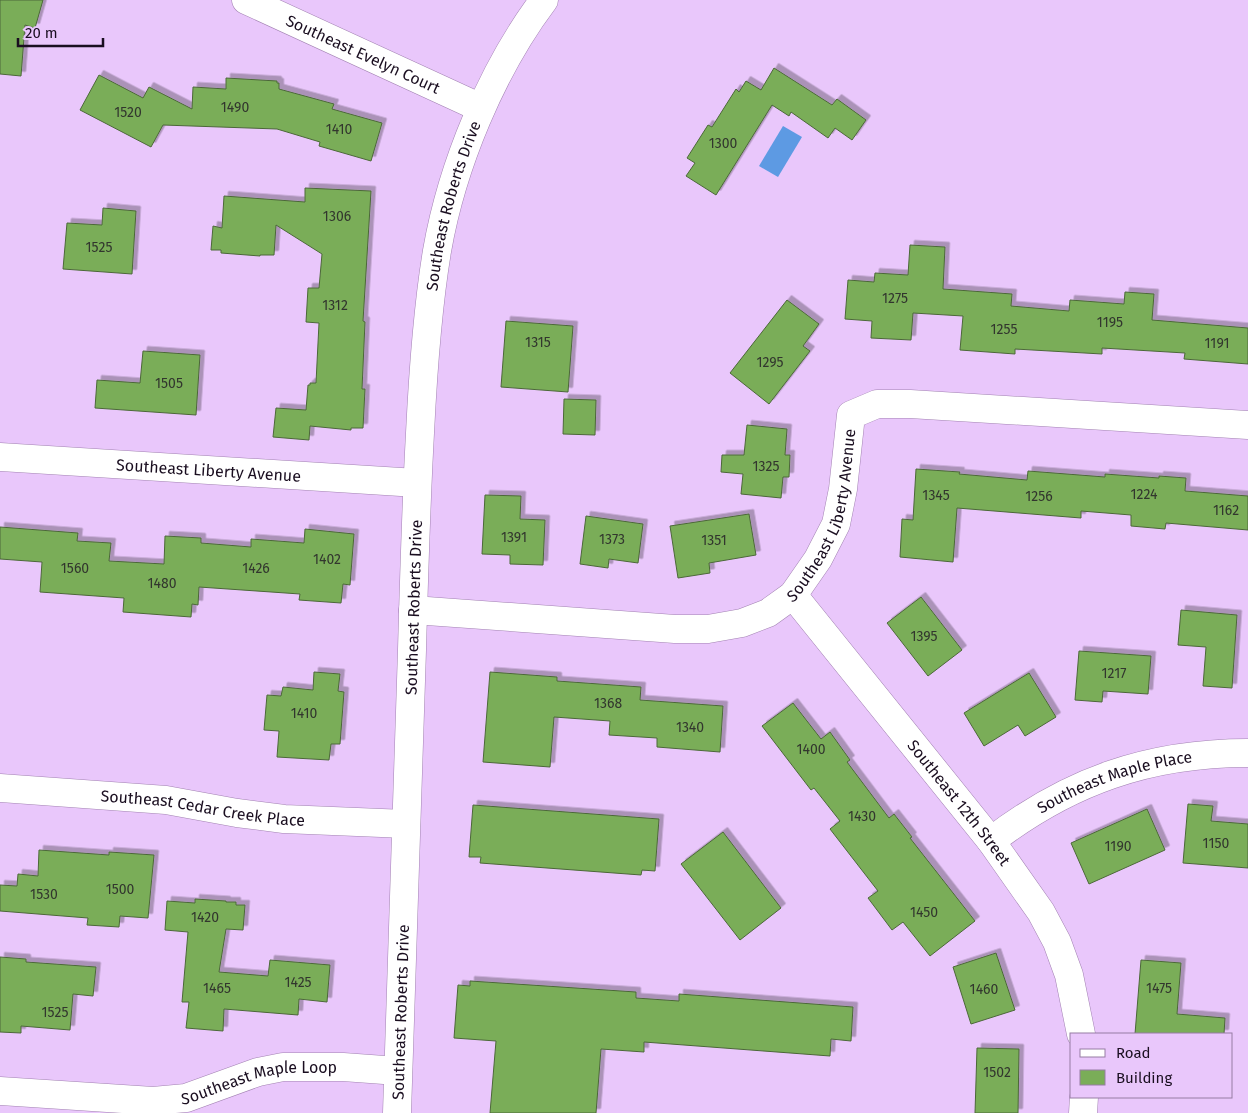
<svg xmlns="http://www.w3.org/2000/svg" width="1248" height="1113" font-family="'Fira Sans',sans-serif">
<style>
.water{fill:#5d9ae3}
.building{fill:#7aad58;stroke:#4c6839;filter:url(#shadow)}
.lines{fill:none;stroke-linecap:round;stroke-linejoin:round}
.street-casing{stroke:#a282b2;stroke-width:29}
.secondary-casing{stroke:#a282b2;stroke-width:29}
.street{stroke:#fff;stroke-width:28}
.secondary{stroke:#fff;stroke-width:28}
.labels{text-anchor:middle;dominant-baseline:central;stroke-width:4.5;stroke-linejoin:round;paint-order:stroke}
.number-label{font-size:14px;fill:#32362e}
.street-label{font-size:16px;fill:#1a0e20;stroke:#e9c7fb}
</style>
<defs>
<filter id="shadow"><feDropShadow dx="4.5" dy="-4.5" stdDeviation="0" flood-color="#0004"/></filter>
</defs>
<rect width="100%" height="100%" fill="#e9c7fb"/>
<path class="water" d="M783,126L802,137L778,177L759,166Z"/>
<g class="building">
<path d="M0,0H43L35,28L25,25L21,76L0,74Z"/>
<path d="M774,68L832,105L837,99L866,120L852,140L835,128L828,138L791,112L789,116L772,105L716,195L686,176L695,163L687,158L708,125L712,127L736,89L739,92L746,81L761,90Z"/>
<path d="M99,75L143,98L149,87L192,109L193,87L226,89V78L277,81V83H279V89L334,104L332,109L382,123L371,161L319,146L320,142L277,129L163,125L151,147L80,110Z"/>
<path d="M305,188L371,191L363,321L365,322L362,389H365L363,428H351V430L310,426L309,440L273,437L276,408L306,410L308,385H310V383H316L319,323L306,322L308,288H319L322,254L276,225L274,255H260V256L221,253V250H211L213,226L222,228L224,196L305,202Z"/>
<path d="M103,208L136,211L132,274L63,269L67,223L102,225Z"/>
<path d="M910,245L945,247L943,289L1012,294L1011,306L1069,311L1070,300L1124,304L1125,292L1154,294L1152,320L1248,328V364L1184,359L1185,353L1102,348V354L1015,349V354L960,350L963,316L913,313L911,340L871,338L872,321L845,319L848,280L874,282L875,273L908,275Z"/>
<path d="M787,300L819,324L803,346L810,351L769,404L730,373Z"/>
<path d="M506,321L573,326L568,392L501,387Z"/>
<path d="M143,351L200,355L196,415L95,408L97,380L140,383Z"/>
<path d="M564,399L596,400L595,435L563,434Z"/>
<path d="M747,425L787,429L785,455H790L789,477H783L781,498L741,494L743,474L721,472L722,455H744Z"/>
<path d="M916,469L960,472L959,474L1027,480L1028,471L1105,477V474L1159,478V476L1186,478L1185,491L1248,496V530L1166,523L1165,529L1131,526V515L1081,511V518L957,508L953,562L900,557L902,519L913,520Z"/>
<path d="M485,495L521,496L520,519L545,520L543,565L510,564V555L482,554Z"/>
<path d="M749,514L756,555L709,563L710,573L678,578L670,526Z"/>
<path d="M586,516L643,524L638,563L609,559L608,568L580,564Z"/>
<path d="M0,527L78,533L77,541L111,543L109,561L164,564L165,536L201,538V543L251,547V539L304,543L305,529L354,534L350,585L343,584L341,603L299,600L300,594L199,587L198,605L192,604L191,617L123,612L124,598L40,592L42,562L0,559Z"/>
<path d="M921,597L962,650L928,676L887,623Z"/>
<path d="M1181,610L1237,615L1232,688L1203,686L1206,647L1178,645Z"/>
<path d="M1079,651L1151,656L1148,694L1103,691L1102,702L1075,700Z"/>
<path d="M314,672L340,674L338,691L344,692L340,744H331L329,760L277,757L279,731L264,730L267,695L281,696L283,687L313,690Z"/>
<path d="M490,672L557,677V681L641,687L640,700L723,706L720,752L657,747V738L609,735L610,721L554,717L550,767L483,762Z"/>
<path d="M1029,673L1056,717L1025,736L1018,725L984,746L964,713Z"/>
<path d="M793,703L821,739L830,732L850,760L847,762L889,818L894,814L912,837L910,838L975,921L930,956L903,922L892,930L868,898L878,891L830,829L840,821L814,788L811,790L762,726Z"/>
<path d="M1188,804L1213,806L1211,821L1248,824V868L1183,863Z"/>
<path d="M473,805L659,819L655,871L642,870L641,875L480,863L481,857H469Z"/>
<path d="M1147,809L1165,850L1089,884L1071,843Z"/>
<path d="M723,832L781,908L740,940L681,864Z"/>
<path d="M39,850L109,855V852L154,855L148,918L120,916L119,927L87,925L88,918L0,911V885L17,886L18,874L38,876Z"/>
<path d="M195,899L226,901V902H236V905H245L243,930L226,929L219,972L268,976L270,960L330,965L327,1002L299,999L298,1015L224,1009L223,1031L186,1028L189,1002H182L188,932L165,930L167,901L195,903Z"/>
<path d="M996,953L1015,1010L971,1024L953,967Z"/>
<path d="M0,957L26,959V962L96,967L93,996L73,994L70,1030L21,1026V1033L0,1032Z"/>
<path d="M1141,960L1181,963L1177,1014L1225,1018L1224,1034H1135Z"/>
<path d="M470,981L636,992V998L679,1001V994L853,1007L851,1041L831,1039L830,1056L644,1042V1052L601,1049L596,1113H490L496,1041L454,1038L458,985L470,986Z"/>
<path d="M977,1048L1019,1049L1018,1113H975Z"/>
</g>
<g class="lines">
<defs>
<g id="street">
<path id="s1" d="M246,0L481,108"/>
<path id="s2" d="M0,457L417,483"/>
<path id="s3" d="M793,595L991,841L1041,912L1057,942L1069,975L1081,1034"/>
<path id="s4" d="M413,610L675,629H708L742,623L768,613L793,595L818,559L836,524L843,489L851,415L877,404H910L1248,425"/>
<path id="s5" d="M0,788L166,800L237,813L284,819L406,824"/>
<path id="s6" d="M991,841C1069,781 1149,753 1248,753"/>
<path id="s7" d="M0,1091L153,1101L186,1098L258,1072L283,1067H343L398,1071"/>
<path d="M1083,1113L1084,1097"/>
</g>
<g id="secondary">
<path id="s8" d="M397,1113C402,959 407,804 412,650C414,577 416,505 420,433C423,372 427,311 437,251C452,165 492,69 544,0"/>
</g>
</defs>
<use href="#street" class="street-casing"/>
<use href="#secondary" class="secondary-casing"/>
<use href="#street" class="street"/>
<use href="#secondary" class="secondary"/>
</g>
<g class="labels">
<g class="number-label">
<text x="235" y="107">1490</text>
<text x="128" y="112">1520</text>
<text x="339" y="129">1410</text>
<text x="723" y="143">1300</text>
<text x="337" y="216">1306</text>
<text x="99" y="247">1525</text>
<text x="895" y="298">1275</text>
<text x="335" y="305">1312</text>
<text x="1110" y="322">1195</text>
<text x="1004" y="329">1255</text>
<text x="538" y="342">1315</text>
<text x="1217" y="343">1191</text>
<text x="770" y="362">1295</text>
<text x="169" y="383">1505</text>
<text x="766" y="466">1325</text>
<text x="1144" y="494">1224</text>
<text x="936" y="495">1345</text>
<text x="1039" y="496">1256</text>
<text x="1226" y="510">1162</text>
<text x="514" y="537">1391</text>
<text x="612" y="539">1373</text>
<text x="714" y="540">1351</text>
<text x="327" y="559">1402</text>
<text x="75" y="568">1560</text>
<text x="256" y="568">1426</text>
<text x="162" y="583">1480</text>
<text x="924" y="636">1395</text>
<text x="1114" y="673">1217</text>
<text x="608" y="703">1368</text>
<text x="304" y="713">1410</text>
<text x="690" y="727">1340</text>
<text x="811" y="749">1400</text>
<text x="862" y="816">1430</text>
<text x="1216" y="843">1150</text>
<text x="1118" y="846">1190</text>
<text x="120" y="889">1500</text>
<text x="44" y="894">1530</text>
<text x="924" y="912">1450</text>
<text x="205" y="917">1420</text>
<text x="298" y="982">1425</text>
<text x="217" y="988">1465</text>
<text x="1159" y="988">1475</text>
<text x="984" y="989">1460</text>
<text x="55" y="1012">1525</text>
<text x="997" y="1072">1502</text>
</g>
<g class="street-label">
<text stroke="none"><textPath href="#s1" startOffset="129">Southeast Evelyn Court</textPath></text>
<text stroke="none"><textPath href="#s8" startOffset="911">Southeast Roberts Drive</textPath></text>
<text stroke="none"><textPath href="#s2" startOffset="209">Southeast Liberty Avenue</textPath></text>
<text stroke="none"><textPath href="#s4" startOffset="476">Southeast Liberty Avenue</textPath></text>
<text stroke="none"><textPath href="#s8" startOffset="506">Southeast Roberts Drive</textPath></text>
<text stroke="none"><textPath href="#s6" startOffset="139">Southeast Maple Place</textPath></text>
<text stroke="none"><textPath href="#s3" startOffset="266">Southeast 12th Street</textPath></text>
<text stroke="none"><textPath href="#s5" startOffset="204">Southeast Cedar Creek Place</textPath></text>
<text stroke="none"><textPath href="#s8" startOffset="101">Southeast Roberts Drive</textPath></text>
<text stroke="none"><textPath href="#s7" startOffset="262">Southeast Maple Loop</textPath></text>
</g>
</g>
<rect x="1070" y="1033" width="162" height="65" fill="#e9c7fb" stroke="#967da3"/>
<rect x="1080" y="1049" width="25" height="8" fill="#ffffff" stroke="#967da3"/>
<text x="1116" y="1058" font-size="15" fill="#1a0e20">Road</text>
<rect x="1080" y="1070" width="25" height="15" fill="#7aad58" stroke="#967da3"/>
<text x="1116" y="1083" font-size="15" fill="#1a0e20">Building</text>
<path d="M18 38v8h85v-8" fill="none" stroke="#1a0e20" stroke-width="2.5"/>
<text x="25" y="38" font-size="15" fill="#1a0e20" stroke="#e9c7fb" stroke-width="4" paint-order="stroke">20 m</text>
</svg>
